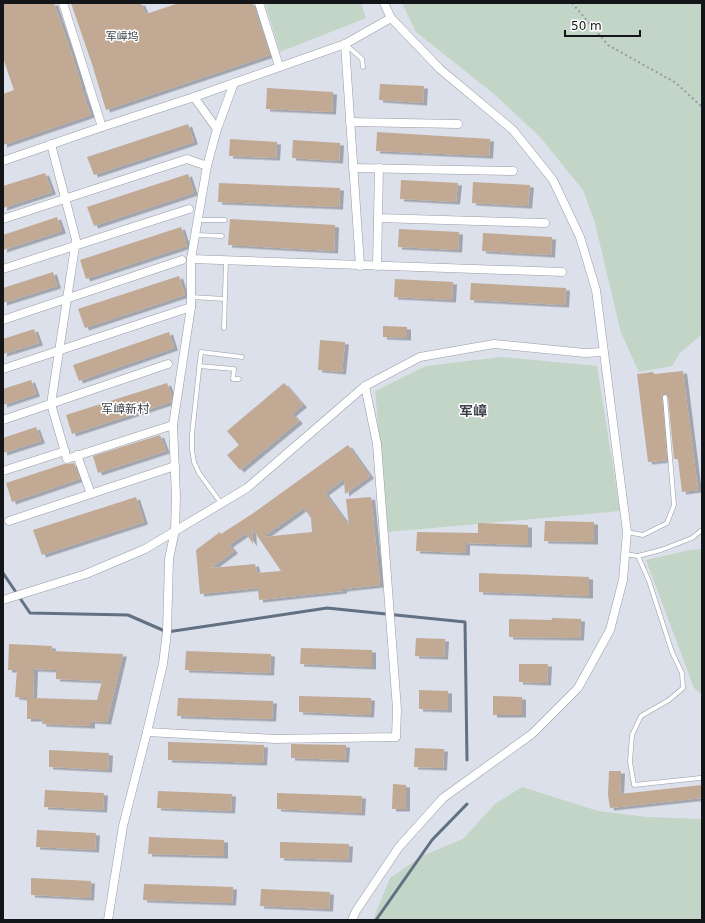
<svg xmlns="http://www.w3.org/2000/svg" width="705" height="923" font-family="'DejaVu Sans','Noto Sans SC',sans-serif">
<style>
.green{fill:#c3d5c6}
.lines{fill:none;stroke-linecap:round;stroke-linejoin:round}
.stream{stroke:#627083;stroke-width:3}
.building{fill:#c1a993;fill-rule:evenodd;filter:url(#shadow)}
.lane-casing{stroke:#979ca5;stroke-width:5}
.street-casing{stroke:#979ca5;stroke-width:9}
.path{stroke:#979aa2;stroke-width:2;stroke-dasharray:2 3;stroke-linecap:butt}
.lane{stroke:#fff;stroke-width:4}
.street{stroke:#fff;stroke-width:8}
.labels{text-anchor:middle;dominant-baseline:central;stroke-width:3;stroke-linejoin:round;paint-order:stroke}
.neighbourhood-label{font-size:11px;fill:#3b3f47;stroke:#fff}
.quarter-label{font-size:12px;fill:#3b3f47;stroke:#fff}
.district-label{font-size:14px;font-weight:bold;fill:#3b3f47;stroke:#fff}
</style>
<defs>
<filter id="shadow"><feDropShadow dx="4" dy="2.5" stdDeviation="0" flood-color="#0004"/></filter>
</defs>
<rect width="100%" height="100%" fill="#dbe0ea"/>
<g class="green">
<path d="M265,3H361L366,18L280,52Z"/>
<path d="M402,3H702V334L680,353L672,366L639,372L621,333L595,223L583,190L540,137L494,94L416,32Z"/>
<path d="M502,357L597,366L620,511L388,532L375,391L426,366Z"/>
<path d="M702,549V695L694,688L646,560L690,550Z"/>
<path d="M522,787L598,811L647,817L702,819V920H373L390,878L422,856L463,839L495,804Z"/>
</g>
<g class="lines">
<g class="stream">
<path d="M3,573L30,613L128,615L167,632L327,608L465,622L467,760"/>
<path d="M376,920L432,840L467,804"/>
</g>
</g>
<g class="building">
<path d="M3,3H54L73,58L82,87H81L91,115L3,145V94L14,90L3,58Z"/>
<path d="M71,3H141L146,14L179,3H253L270,55L106,110L92,64Z"/>
<path d="M380,84L424,86L423,103L379,100Z"/>
<path d="M267,88L333,92L332,112L266,109Z"/>
<path d="M188,124L194,142L94,175L87,157Z"/>
<path d="M377,132L490,139L489,156L376,151Z"/>
<path d="M230,139L277,142L276,158L229,156Z"/>
<path d="M293,140L340,143L339,161L292,158Z"/>
<path d="M45,173L52,192L3,208V186Z"/>
<path d="M188,174L194,193L94,226L87,207Z"/>
<path d="M401,180L458,183L456,202L400,199Z"/>
<path d="M473,182L530,185L528,206L472,203Z"/>
<path d="M219,183L340,188L339,207L218,202Z"/>
<path d="M57,217L62,231L3,250V235Z"/>
<path d="M230,219L335,225L334,251L228,245Z"/>
<path d="M181,227L187,246L86,279L80,260Z"/>
<path d="M399,229L459,232L458,250L398,247Z"/>
<path d="M483,233L552,237L551,255L482,251Z"/>
<path d="M53,272L57,286L3,303V288Z"/>
<path d="M179,276L185,295L85,328L78,309Z"/>
<path d="M395,279L453,282L452,300L394,297Z"/>
<path d="M471,283L566,288L565,305L470,300Z"/>
<path d="M383,326L407,327V338L383,337Z"/>
<path d="M34,329L39,343L3,354V339Z"/>
<path d="M169,332L174,348L79,381L73,365Z"/>
<path d="M320,340L345,342L342,372L318,370Z"/>
<path d="M683,371L698,490L682,492L678,459H674L668,397L666,394H663L662,397L667,460L648,462L637,374L653,372L654,374Z"/>
<path d="M31,380L36,394L3,405V389Z"/>
<path d="M167,383L172,397L171,402L72,434L66,415Z"/>
<path d="M284,383L303,405L292,414L299,421L240,470L227,455L239,445L227,431Z"/>
<path d="M36,427L41,441L3,453V438Z"/>
<path d="M160,435L166,451L98,473L93,456Z"/>
<path d="M348,445L370,476L345,494L344,479L325,493L349,526L346,499L371,497L380,585L343,589V591L259,600L258,588L200,594L196,550L220,532L221,534L252,514ZM304,508L311,518L312,532L263,537ZM252,528L281,571L257,573L255,564L211,568L234,551L229,545L246,533L253,544Z"/>
<path d="M74,463L80,479L12,502L6,483L64,464H68Z"/>
<path d="M136,497L144,522L42,555L33,530Z"/>
<path d="M545,521L594,522V542L544,541Z"/>
<path d="M478,523L528,525V545L466,543V553L416,551L417,532L478,533Z"/>
<path d="M479,573L589,577V596L479,592Z"/>
<path d="M552,618L581,619L580,638L509,637V619L552,620Z"/>
<path d="M416,638L445,639L444,657L415,656Z"/>
<path d="M9,644L52,646L51,651L123,654L107,722L91,721V726L42,724L43,719H27V698L15,697L17,670H8ZM34,669L56,670V679L102,681L97,700L33,698Z"/>
<path d="M301,648L372,650V667L300,664Z"/>
<path d="M186,651L271,654L270,673L185,670Z"/>
<path d="M519,664H548L547,683L519,682Z"/>
<path d="M419,690L448,691V710L419,709Z"/>
<path d="M299,696L371,698L370,715L299,712Z"/>
<path d="M493,696L522,697V715H493Z"/>
<path d="M178,698L273,701L272,719L177,716Z"/>
<path d="M168,742L264,745L263,763L168,760Z"/>
<path d="M291,744L346,745L345,760L291,758Z"/>
<path d="M415,748L444,749L443,768L414,767Z"/>
<path d="M49,750L109,753L108,770L49,767Z"/>
<path d="M609,771H621L620,794L702,785V798L610,808L608,795Z"/>
<path d="M393,784L406,785V809H392Z"/>
<path d="M45,790L104,793L103,810L44,807Z"/>
<path d="M158,791L232,794L231,811L157,808Z"/>
<path d="M277,793L362,796L361,813L277,809Z"/>
<path d="M37,830L96,833L95,850L36,847Z"/>
<path d="M149,837L224,840V856L148,854Z"/>
<path d="M280,842L349,844L348,860L280,858Z"/>
<path d="M31,878L91,881L90,898L31,895Z"/>
<path d="M144,884L233,887L232,903L143,900Z"/>
<path d="M261,889L330,892L329,909L260,906Z"/>
</g>
<g class="lines">
<defs>
<g id="lane">
<path d="M345,44L362,59L363,67"/>
<path d="M198,220H225"/>
<path d="M195,235L222,236"/>
<path d="M191,297L225,299"/>
<path d="M224,328L226,260"/>
<path d="M199,366L234,369L233,379H239"/>
<path d="M221,503L199,473L194,462L192,450V434L201,352L242,357"/>
<path d="M627,532L643,535L667,523L674,505L665,397"/>
<path d="M625,554L638,556L661,550L692,538L702,530"/>
<path d="M638,556L649,581L672,652L682,673L683,688L669,700L641,716L632,735L630,762L634,785L700,778"/>
</g>
<g id="street">
<path d="M63,3L102,127"/>
<path d="M259,3L279,66"/>
<path d="M345,44L360,266"/>
<path d="M350,122L458,124"/>
<path d="M217,129L234,83"/>
<path d="M51,144L76,240L51,404L67,459L173,425"/>
<path d="M3,161L102,127L194,97L345,44L391,18"/>
<path d="M353,168L513,171"/>
<path d="M378,218L545,223"/>
<path d="M3,219L187,159L207,166"/>
<path d="M191,259L562,272"/>
<path d="M377,266L379,168"/>
<path d="M3,269L189,209"/>
<path d="M3,320L182,260"/>
<path d="M3,369L191,307"/>
<path d="M3,420L168,364"/>
<path d="M77,455L91,494"/>
<path d="M3,471L65,451"/>
<path d="M9,521L175,466"/>
<path d="M3,600L86,574L145,549L247,488L365,386L420,357L494,344L585,353L603,352"/>
<path d="M147,732L275,739L396,737L397,709L377,444L365,386"/>
<path d="M108,920L123,826L147,732L163,664L167,632L169,559L175,530L176,497L173,425L191,307V259L207,166L217,129L194,97"/>
<path d="M352,920L356,911L399,847L443,798L532,734L578,688L610,630L623,580L627,532L596,290L580,237L553,180L513,130L440,69L391,18L384,3"/>
</g>
</defs>
<use href="#lane" class="lane-casing"/>
<use href="#street" class="street-casing"/>
<path class="path" d="M572,3L608,45L676,83L702,107"/>
<use href="#lane" class="lane"/>
<use href="#street" class="street"/>
</g>
<g class="labels">
<g class="neighbourhood-label">
<text x="122" y="36">军嶂坞</text>
</g>
<g class="quarter-label">
<text x="125" y="409">军嶂新村</text>
</g>
<g class="district-label">
<text x="473" y="411">军嶂</text>
</g>
</g>
<rect width="705" height="923" fill="none" stroke="#141519" stroke-width="8"/>
<path d="M565 30v6h75v-6" fill="none" stroke="#141519" stroke-width="2"/>
<text x="571" y="30" font-size="12" fill="#141519" stroke="#ffffff" stroke-width="3" paint-order="stroke">50 m</text>
</svg>
